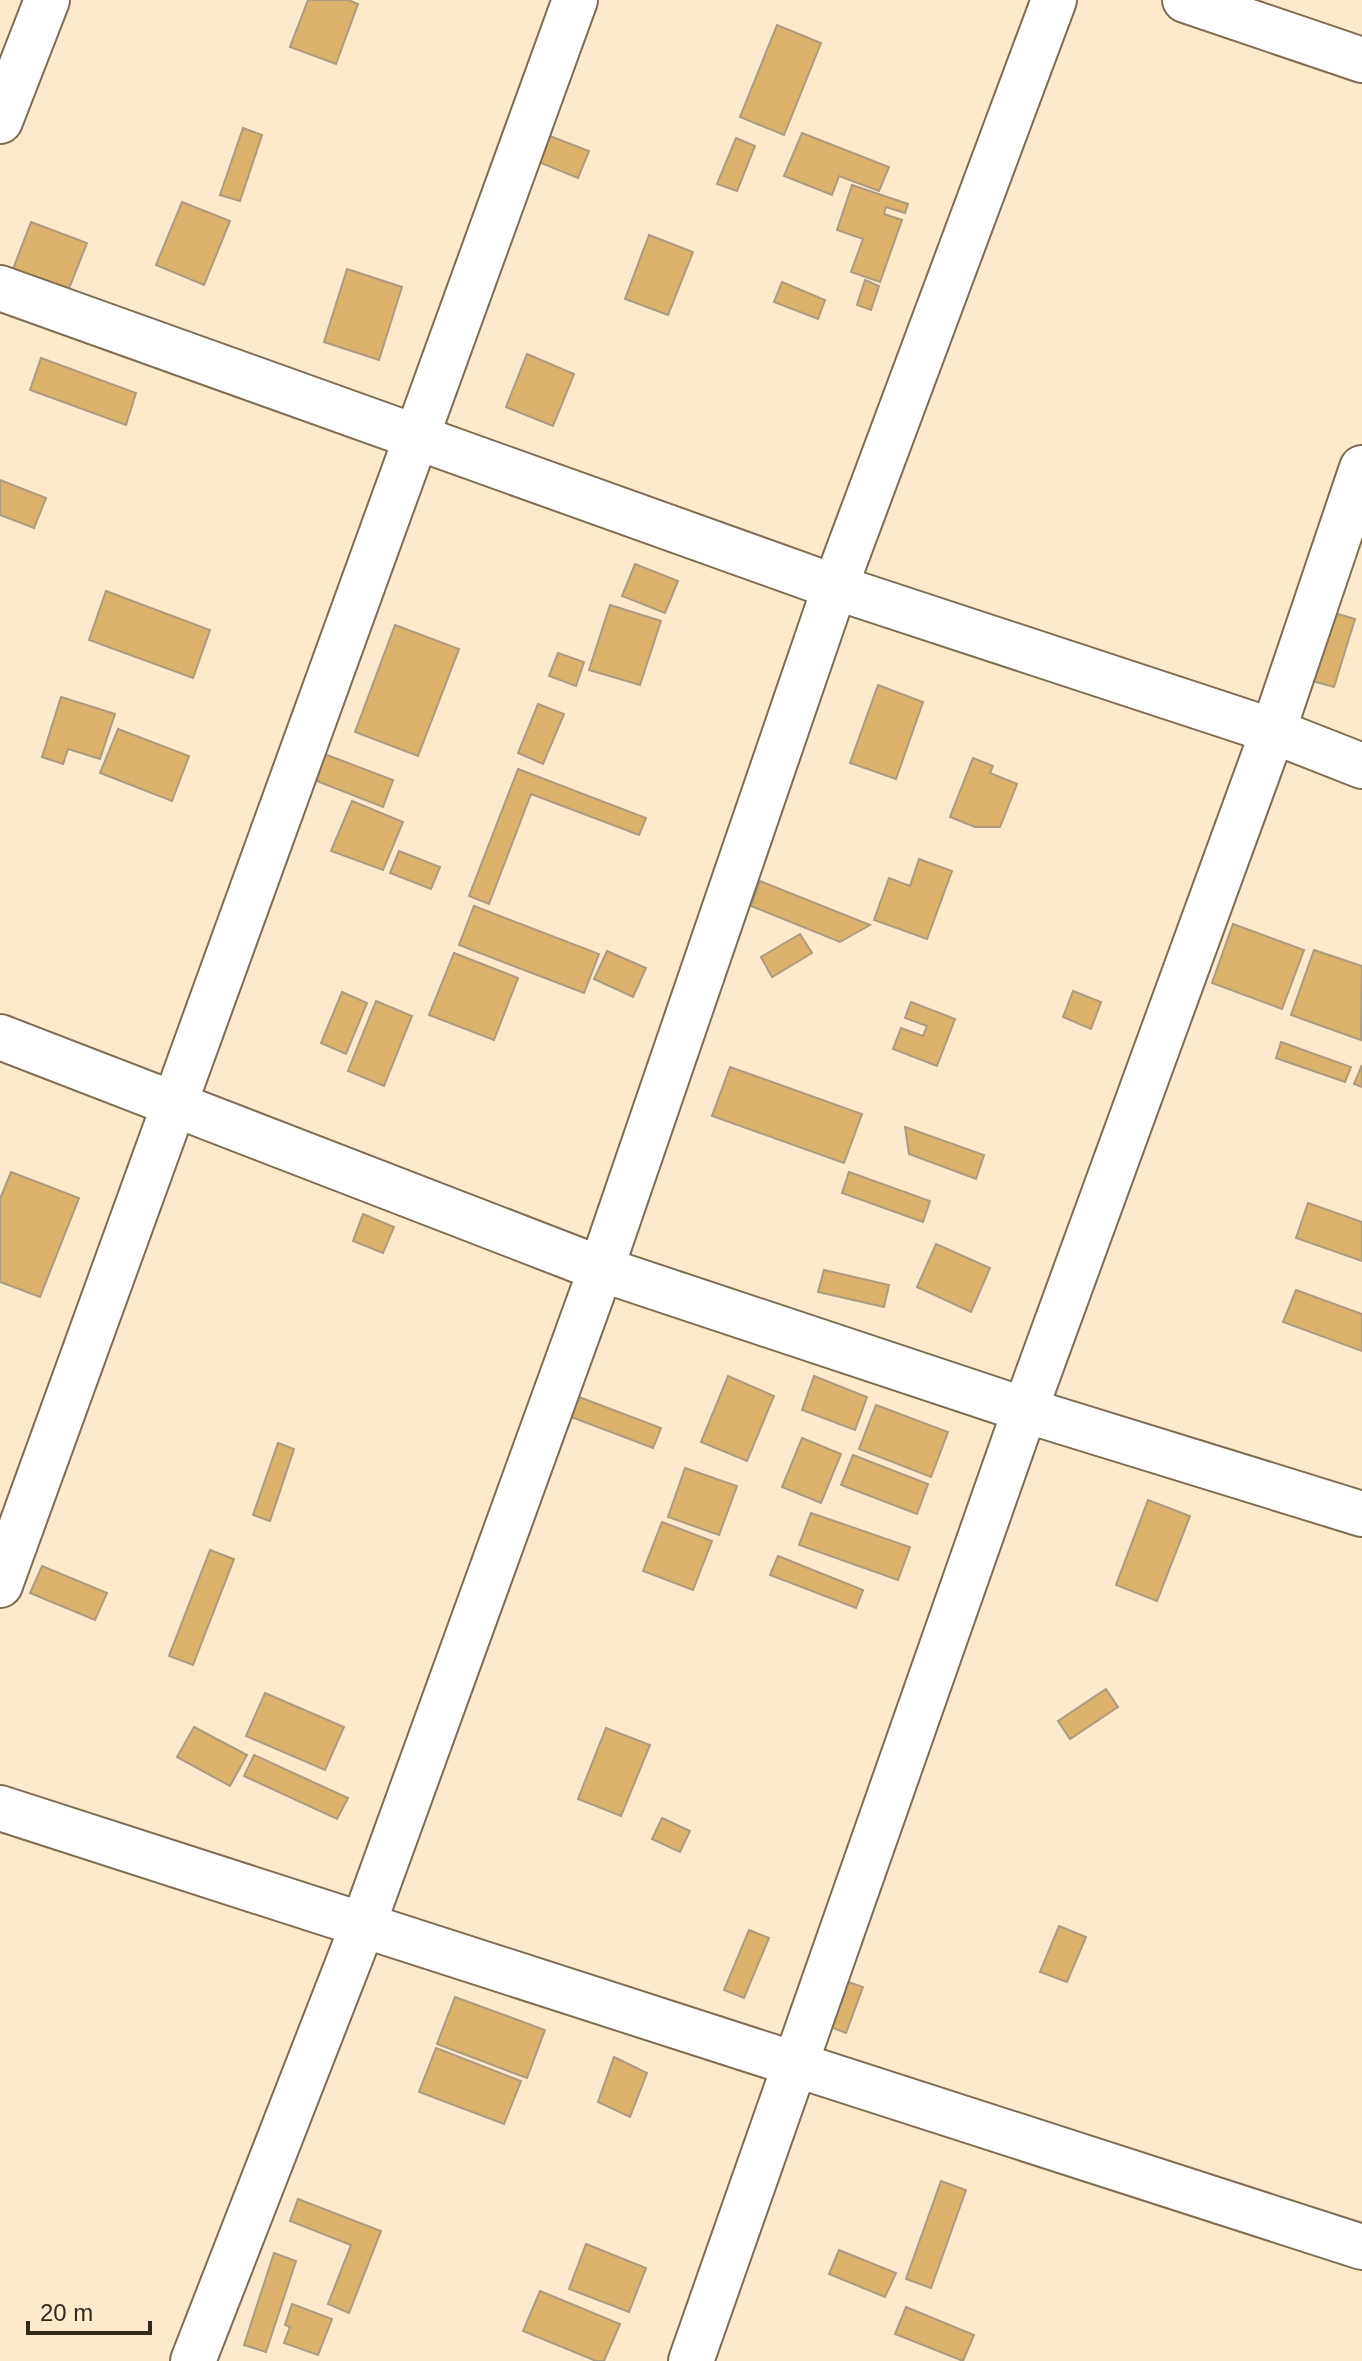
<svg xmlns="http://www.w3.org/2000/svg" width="1362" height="2361" font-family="Arial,sans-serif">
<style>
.building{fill:#dbb16c;stroke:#ac9b7f;stroke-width:2}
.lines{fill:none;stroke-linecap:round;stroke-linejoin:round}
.minor-casing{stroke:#7e6d52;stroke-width:48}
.secondary-casing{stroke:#7e6d52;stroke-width:48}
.minor{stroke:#fff;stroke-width:44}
.secondary{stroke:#fff;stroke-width:44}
</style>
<rect width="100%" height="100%" fill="#fde9cc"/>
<g class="building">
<path d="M308,0H348L358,4L336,64L290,47Z"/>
<path d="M777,25L821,43L784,135L740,117Z"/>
<path d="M243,128L262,135L240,201L220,195Z"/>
<path d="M542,133L589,151L578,178L531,159Z"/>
<path d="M802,133L889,167L879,191L839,176L832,195L784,176Z"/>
<path d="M736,138L755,146L737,191L717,184Z"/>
<path d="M852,185L908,204L905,213L886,207L884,214L902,220L880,282L851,272L863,239L837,230Z"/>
<path d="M182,202L230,221L204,285L156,265Z"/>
<path d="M31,222L87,243L68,291L13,269Z"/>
<path d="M649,235L693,252L668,315L625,299Z"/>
<path d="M347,269L402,287L379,360L324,342Z"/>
<path d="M865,280L879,286L871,310L857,305Z"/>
<path d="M782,282L825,300L818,319L774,302Z"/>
<path d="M527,354L574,374L553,426L506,407Z"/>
<path d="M41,358L136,393L126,425L30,390Z"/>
<path d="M0,480L46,498L34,528L0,515Z"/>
<path d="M635,564L678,581L665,613L622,596Z"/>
<path d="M106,591L210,630L193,678L89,640Z"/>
<path d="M610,605L661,621L640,685L589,670Z"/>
<path d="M1324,610L1355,619L1334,687L1302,678Z"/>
<path d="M395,625L459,649L418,756L355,732Z"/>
<path d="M558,653L584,662L576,686L549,676Z"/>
<path d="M878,685L923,702L896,779L850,763Z"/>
<path d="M61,697L115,714L100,759L68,749L63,764L42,757Z"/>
<path d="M538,704L564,714L543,764L518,753Z"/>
<path d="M118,729L189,756L172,801L100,773Z"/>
<path d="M319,752L393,780L383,807L309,778Z"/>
<path d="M973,758L993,766L990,773L1017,784L1000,827H975L950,817Z"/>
<path d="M518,769L646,818L639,835L531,794L489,904L469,896Z"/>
<path d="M352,801L403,822L383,870L331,851Z"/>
<path d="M399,851L440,867L431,889L390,873Z"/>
<path d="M919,859L952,871L927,939L874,920L889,878L910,886Z"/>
<path d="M760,881L870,925L840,942L751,906Z"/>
<path d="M474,906L599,954L584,993L459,945Z"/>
<path d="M1233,924L1304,950L1282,1009L1212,983Z"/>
<path d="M800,934L812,953L772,977L761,957Z"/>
<path d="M1314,950L1362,966L1361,1040L1291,1015Z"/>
<path d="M607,951L646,968L633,997L594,979Z"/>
<path d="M454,953L518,978L494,1040L429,1015Z"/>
<path d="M1073,991L1101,1002L1091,1029L1063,1017Z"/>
<path d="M342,992L367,1003L346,1054L321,1043Z"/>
<path d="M376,1001L412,1016L384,1086L348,1071Z"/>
<path d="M911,1002L955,1019L937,1066L893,1049L901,1028L923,1036L927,1026L905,1018Z"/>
<path d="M1281,1042L1351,1067L1345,1082L1276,1058Z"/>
<path d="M1362,1065V1087L1354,1084Z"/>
<path d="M730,1067L862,1114L844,1163L712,1116Z"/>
<path d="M905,1127L984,1155L976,1179L909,1154Z"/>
<path d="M11,1172L79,1198L40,1297L0,1282V1199Z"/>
<path d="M849,1172L930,1201L923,1222L842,1193Z"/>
<path d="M1308,1203L1362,1222V1261L1296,1238Z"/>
<path d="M363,1214L394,1227L383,1253L353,1241Z"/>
<path d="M936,1244L990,1268L971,1312L917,1287Z"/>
<path d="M824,1270L889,1285L884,1307L818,1292Z"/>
<path d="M1296,1290L1362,1314V1351L1283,1322Z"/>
<path d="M728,1376L774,1396L747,1461L701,1442Z"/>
<path d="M814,1376L867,1397L855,1430L802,1410Z"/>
<path d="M579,1397L661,1428L653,1448L571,1417Z"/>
<path d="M876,1405L948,1432L931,1477L859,1449Z"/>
<path d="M802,1438L841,1454L821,1503L782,1487Z"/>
<path d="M278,1443L294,1449L270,1521L253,1515Z"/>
<path d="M853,1455L928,1484L917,1514L841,1485Z"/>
<path d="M685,1468L737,1486L719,1535L668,1517Z"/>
<path d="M1148,1500L1190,1516L1157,1601L1116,1585Z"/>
<path d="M811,1513L910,1547L898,1580L799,1545Z"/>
<path d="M662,1522L712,1541L693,1590L643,1571Z"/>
<path d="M210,1550L234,1559L193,1665L169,1656Z"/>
<path d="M778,1556L863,1590L856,1608L770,1575Z"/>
<path d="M42,1566L107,1593L95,1620L30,1593Z"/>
<path d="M1106,1689L1118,1707L1070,1739L1058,1721Z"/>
<path d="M265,1693L344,1727L325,1770L246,1736Z"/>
<path d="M194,1727L247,1755L230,1786L177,1757Z"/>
<path d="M606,1728L650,1745L621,1816L578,1799Z"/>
<path d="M254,1755L348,1798L337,1819L244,1776Z"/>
<path d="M662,1818L690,1831L680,1852L652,1839Z"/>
<path d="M1059,1926L1086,1937L1067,1982L1040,1972Z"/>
<path d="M749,1930L769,1938L744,1998L724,1990Z"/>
<path d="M840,1979L863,1987L846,2033L823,2024Z"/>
<path d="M455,1997L545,2030L527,2078L437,2044Z"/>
<path d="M436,2048L521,2081L504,2124L419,2092Z"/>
<path d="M614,2057L647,2073L630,2117L598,2102Z"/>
<path d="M941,2181L966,2190L931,2288L906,2279Z"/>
<path d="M298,2199L381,2231L349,2313L328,2304L351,2245L290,2221Z"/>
<path d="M586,2244L646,2268L629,2312L569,2289Z"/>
<path d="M839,2250L896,2273L885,2297L829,2274Z"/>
<path d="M274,2253L296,2261L266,2352L244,2345Z"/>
<path d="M540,2291L620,2324L604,2361H596L523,2331Z"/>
<path d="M292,2304L332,2319L318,2355L284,2343L290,2327L285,2325Z"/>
<path d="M906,2307L974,2335L963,2361L895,2334Z"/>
</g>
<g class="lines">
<defs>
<g id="minor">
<path d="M1185,0L1362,60"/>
<path d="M0,288L835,587L1273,731L1362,766"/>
<path d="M0,1037L601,1269L1025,1410L1362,1514"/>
<path d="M0,1585L575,0"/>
<path d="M0,1808L1362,2247"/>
<path d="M193,2361L363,1925L601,1269L835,587L1054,0"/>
<path d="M691,2361L1025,1410L1273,731L1362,468"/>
</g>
<path id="secondary" d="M0,121L47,0"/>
</defs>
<use href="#minor" class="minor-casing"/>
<use href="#secondary" class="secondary-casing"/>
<use href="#minor" class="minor"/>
<use href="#secondary" class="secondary"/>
</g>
<path d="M28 2321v12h122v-12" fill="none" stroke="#312a1e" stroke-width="4"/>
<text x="40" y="2321" font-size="24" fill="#312a1e" stroke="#fde9cc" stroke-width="6" paint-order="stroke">20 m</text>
</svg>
